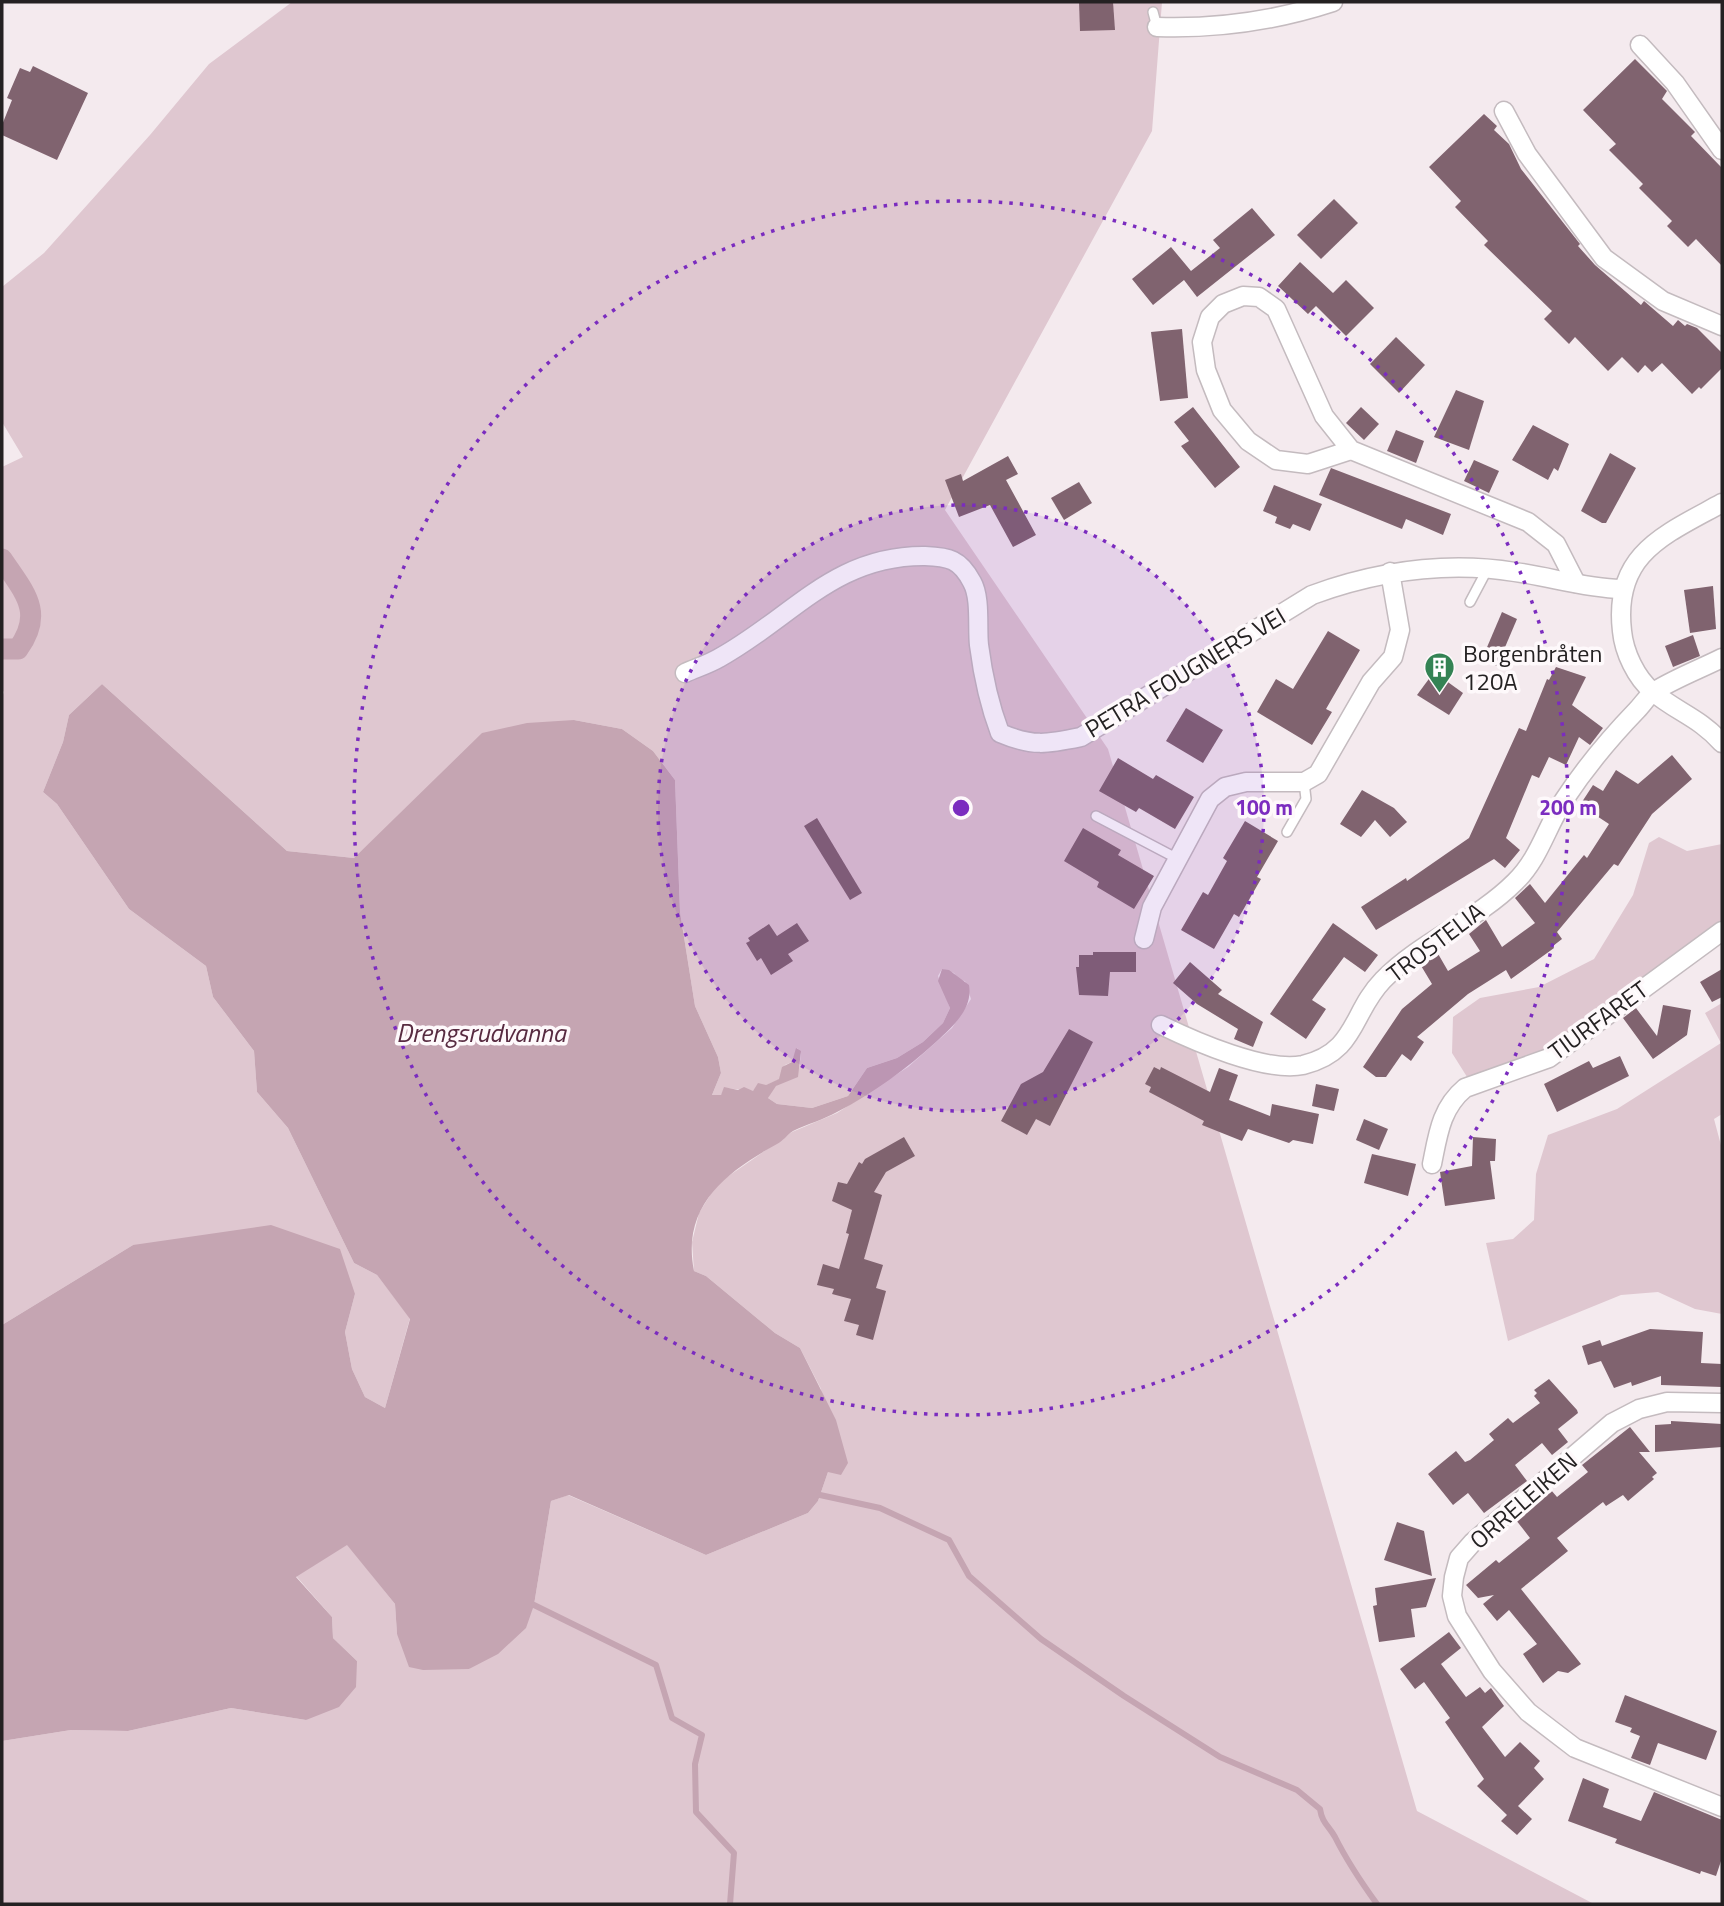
<svg xmlns="http://www.w3.org/2000/svg" width="1724" height="1906" font-family="'Titillium Web',sans-serif">
<style>
.green{fill:#dfc7d0}
.water{fill:#c5a5b2}
.lines{fill:none;stroke-linecap:round;stroke-linejoin:round}
.stream{stroke:#c5a5b2;stroke-width:6}
.canal{stroke:#c5a5b2;stroke-width:21}
.building{fill:#80636f}
.lane-casing{stroke:#c4bbbf;stroke-width:12}
.street-casing{stroke:#c4bbbf;stroke-width:21}
.lane{stroke:#fff;stroke-width:9}
.street{stroke:#fff;stroke-width:18}
.ring{fill:none;stroke:#7b2cbf;stroke-width:3.5;stroke-dasharray:3.5 7}
.labels{text-anchor:middle;dominant-baseline:central;stroke-width:7;stroke-linejoin:round;paint-order:stroke}
.poi-label{font-size:24px;fill:#242122;stroke:#fef9fb;text-anchor:start}
.street-label{font-size:24px;fill:#242122;stroke:#fef9fb}
.water-label{font-size:26px;font-style:italic;fill:#582b41;stroke:#fef9fb}
.centre{fill:#7b2cbf;stroke:#fef9fb;stroke-width:3.5}
.ring-label{font-size:21px;text-anchor:middle;font-weight:bold;fill:#7b2cbf;stroke:#fef9fb;stroke-width:7;stroke-linejoin:round;paint-order:stroke}
</style>
<rect width="100%" height="100%" fill="#f4eaee"/>
<g class="green">
<path d="M292,2H1162L1152,131L945,510L1108,749L1417,1811L1594,1904H2V1741L71,1730L128,1731L231,1708L306,1720L357,1661L333,1638L332,1617L296,1576L347,1544L395,1604L397,1634L451,1668L469,1669L534,1605L551,1501L568,1495L706,1555L808,1513L818,1501L828,1472L821,1389L800,1348L775,1333L706,1276L694,1271L692,1242L699,1213L717,1184L792,1132L837,1113L908,1067L952,1028L971,999L965,981L959,980L954,973L942,969L938,976L950,1008L943,1023L923,1042L897,1058L867,1068L848,1096L812,1108L777,1104L768,1098L770,1090L799,1069L801,1054L797,1048L792,1062L785,1065L780,1079L753,1091L725,1088L721,1095H712L721,1073L718,1057L695,1006L680,912L675,780L653,751L622,729L574,720L411,805L354,858L287,851L102,684L69,715L63,742L43,792L57,804L129,909L206,966L213,997L254,1051L257,1092L288,1128L354,1263L377,1275L410,1318L385,1408L365,1397L352,1369L345,1332L355,1294L133,1245L2,1325V697L4,692L2,690V467L23,457L2,422V287L44,253L150,135L209,64Z"/>
<path d="M1659,837L1687,851L1722,844V926L1553,1049L1469,1080L1452,1053L1453,1017L1480,998L1539,987L1594,959L1633,895L1649,843Z"/>
<path d="M1722,1003V1114L1714,1119L1722,1149V1314L1695,1309L1658,1292L1621,1295L1508,1341L1486,1243L1513,1239L1534,1220L1536,1174L1548,1135L1617,1109L1721,1043L1705,1013Z"/>
</g>
<path class="water" d="M102,684L287,851L354,858L482,733L527,723L574,720L622,729L653,751L675,780L680,912L695,1006L718,1057L721,1073L712,1095H721L724,1087L738,1090L744,1087L753,1091L758,1083L766,1085L779,1079L782,1067L792,1062L796,1048L801,1051L798,1077L776,1086L768,1098L777,1104L812,1108L848,1096L867,1068L897,1058L923,1042L943,1023L950,1008L938,981L942,969L949,970L969,985C973,1009 953,1026 936,1042C906,1069 874,1093 837,1112C823,1120 807,1124 793,1131C787,1135 783,1141 777,1144C726,1172 681,1206 694,1271L706,1276L775,1333L800,1348L836,1420L848,1463L841,1475L828,1472L818,1501L808,1513L706,1555L569,1495L551,1501L534,1605L526,1628L498,1654L469,1669L423,1670L409,1667L397,1634L395,1604L347,1545L296,1577L332,1617L333,1638L357,1661L356,1687L339,1707L306,1720L231,1708L128,1731L71,1730L2,1741V1325L133,1245L271,1225L340,1249L355,1294L345,1332L352,1369L365,1397L385,1408L410,1319L377,1275L354,1263L288,1128L257,1092L254,1051L213,997L206,966L129,909L57,804L43,792L63,742L69,715Z"/>
<g class="lines">
<g class="stream">
<path d="M820,1495L880,1508L949,1540L969,1576L1041,1639L1124,1696L1220,1757L1297,1790L1320,1809C1322,1823 1329,1826 1335,1837C1347,1861 1361,1882 1377,1904"/>
<path d="M534,1605L656,1665L672,1718L702,1735L695,1764L696,1812L734,1853L730,1904"/>
</g>
<path class="canal" d="M2,559C24,592 45,612 18,649H2"/>
</g>
<g class="building">
<path d="M1079,2H1113L1115,30L1080,31Z"/>
<path d="M1635,59L1667,91L1662,99L1695,132L1691,136L1722,168V266L1696,239L1688,247L1667,226L1672,221L1639,188L1643,184L1609,150L1616,144L1583,110Z"/>
<path d="M33,66L88,93L57,160L2,135V125L12,100L7,98L20,68L30,72Z"/>
<path d="M1484,114L1497,126L1494,130L1509,144L1521,169L1580,244L1578,246L1595,265L1641,305L1644,301L1673,326L1678,320L1685,326L1687,324L1697,328L1722,353V368L1701,389L1699,387L1692,394L1662,363L1652,372L1645,365L1638,373L1622,357L1608,371L1575,337L1569,344L1544,319L1552,311L1484,245L1488,241L1455,207L1461,201L1429,167Z"/>
<path d="M1334,199L1358,223L1321,259L1297,235Z"/>
<path d="M1252,208L1275,235L1197,297L1184,280L1153,305L1132,279L1171,247L1191,271L1220,248L1213,240Z"/>
<path d="M1300,262L1333,293L1346,280L1374,308L1346,336L1316,306L1308,314L1278,286Z"/>
<path d="M1182,329L1188,398L1160,401L1151,332Z"/>
<path d="M1396,337L1425,365L1399,393L1370,364Z"/>
<path d="M1456,390L1484,401L1469,450L1434,437Z"/>
<path d="M1193,407L1240,467L1215,488L1181,446L1189,441L1174,422Z"/>
<path d="M1361,407L1379,424L1364,440L1346,423Z"/>
<path d="M1533,425L1569,444L1558,471L1554,468L1548,480L1512,460Z"/>
<path d="M1396,430L1424,441L1416,463L1387,451Z"/>
<path d="M1610,453L1636,468L1606,523H1602L1581,511Z"/>
<path d="M1008,456L1018,474L1006,480L1036,535L1013,547L990,505L959,517L945,480L961,474L963,481Z"/>
<path d="M1474,460L1499,471L1489,493L1464,481Z"/>
<path d="M1331,468L1451,514L1443,535L1406,519L1402,529L1319,495Z"/>
<path d="M1079,482L1092,503L1064,520L1051,498Z"/>
<path d="M1274,485L1322,504L1310,531L1293,524L1290,529L1275,523L1277,517L1263,511Z"/>
<path d="M1713,586L1716,629L1690,633L1684,590Z"/>
<path d="M1502,612L1517,619L1497,666L1482,659Z"/>
<path d="M1328,631L1360,650L1326,709L1332,712L1312,745L1257,712L1276,679L1293,689Z"/>
<path d="M1693,635L1700,656L1673,667L1665,646Z"/>
<path d="M1556,667L1586,677L1572,705L1603,728L1590,745L1579,737L1566,765L1549,757L1539,778L1532,775L1506,838L1520,850L1505,868L1494,859L1376,930L1361,907L1406,878L1407,881L1469,838L1519,728L1526,731L1547,679L1549,680Z"/>
<path d="M1434,672L1463,693L1449,715L1417,695Z"/>
<path d="M1186,708L1223,730L1203,763L1166,741Z"/>
<path d="M1672,755L1692,779L1652,814L1618,866L1614,864L1557,932L1562,939L1553,946L1554,948L1511,979L1506,970L1468,994L1417,1037L1424,1042L1411,1061L1402,1054L1386,1077H1376L1363,1067L1402,1009L1432,984L1420,964L1437,952L1448,971L1480,951L1469,934L1486,920L1502,947L1535,923L1515,898L1530,884L1545,903L1584,855L1587,858L1609,824L1580,805L1593,785L1603,791L1616,770L1638,784Z"/>
<path d="M1118,758L1153,779L1156,775L1194,797L1175,829L1139,808L1136,812L1099,791Z"/>
<path d="M1362,790L1394,808L1407,822L1390,837L1375,820L1361,837L1340,824Z"/>
<path d="M817,818L862,893L850,900L804,826Z"/>
<path d="M1245,821L1278,841L1257,877L1261,879L1239,917L1234,914L1214,949L1181,930L1203,892L1208,895L1227,861L1223,858Z"/>
<path d="M1083,828L1121,850L1118,855L1154,876L1134,909L1097,887L1099,882L1064,861Z"/>
<path d="M797,923L809,941L788,954L793,961L771,975L761,958L757,961L746,943L750,941L748,938L769,924L777,936Z"/>
<path d="M1333,923L1378,955L1365,972L1344,957L1312,1000L1326,1009L1306,1039L1270,1014Z"/>
<path d="M1093,952H1136V972H1110L1108,996L1079,995L1076,967H1079V955H1093Z"/>
<path d="M1190,962L1222,990L1218,994L1263,1022L1253,1047L1234,1039L1238,1029L1197,1004L1173,983Z"/>
<path d="M1722,969V997L1712,1002L1700,982Z"/>
<path d="M1663,1005L1691,1010L1687,1035L1653,1059L1623,1018L1636,1008L1657,1036Z"/>
<path d="M1069,1029L1093,1042L1050,1126L1036,1119L1027,1135L1001,1121L1021,1084L1043,1072Z"/>
<path d="M1620,1056L1629,1076L1557,1112L1544,1084L1589,1061L1593,1068Z"/>
<path d="M1154,1067L1160,1070L1161,1067L1210,1092L1219,1068L1238,1075L1229,1100L1270,1116L1272,1104L1319,1114L1313,1144L1293,1140L1289,1143L1248,1129L1242,1141L1202,1125L1204,1121L1149,1092L1151,1087L1145,1084Z"/>
<path d="M1316,1084L1339,1089L1334,1111L1312,1106Z"/>
<path d="M1364,1119L1388,1129L1379,1150L1356,1140Z"/>
<path d="M904,1137L915,1156L886,1172L874,1192L882,1195L864,1259L883,1265L876,1288L886,1291L873,1340L856,1335L859,1325L844,1321L851,1299L832,1294L834,1289L817,1285L823,1264L839,1269L849,1234L846,1233L852,1210L832,1201L838,1182L847,1184L859,1162L862,1164L865,1159Z"/>
<path d="M1473,1137L1496,1139L1495,1161H1490L1495,1199L1445,1206L1440,1172L1472,1166Z"/>
<path d="M1372,1154L1416,1164L1408,1196L1364,1183Z"/>
<path d="M1650,1329L1703,1332L1701,1363L1722,1364V1387L1661,1385V1376L1632,1386L1631,1382L1614,1388L1601,1361L1588,1365L1582,1346L1600,1340L1602,1346Z"/>
<path d="M1549,1379L1577,1410L1578,1413L1558,1429L1568,1442L1552,1455L1542,1443L1515,1465L1527,1481L1484,1513L1468,1493L1453,1505L1428,1474L1456,1451L1465,1462L1470,1460L1494,1440L1489,1434L1508,1418L1513,1423L1540,1403L1534,1396L1537,1393L1534,1390Z"/>
<path d="M1671,1421L1722,1424V1447L1655,1452V1425L1671,1424Z"/>
<path d="M1630,1427L1650,1452H1639L1657,1473L1652,1477L1654,1479L1628,1501L1623,1495L1606,1506L1603,1502L1557,1538L1568,1551L1521,1589L1581,1664L1568,1673L1558,1671L1543,1683L1523,1654L1537,1644L1509,1610L1497,1621L1483,1604L1494,1595L1478,1598L1466,1585L1496,1560L1499,1563L1530,1538L1516,1520L1551,1490L1557,1497L1588,1472L1582,1465Z"/>
<path d="M1397,1522L1424,1531L1432,1576L1384,1560Z"/>
<path d="M1436,1578L1426,1607L1411,1609L1415,1637L1379,1642L1373,1606L1377,1605L1375,1588Z"/>
<path d="M1449,1632L1461,1648L1441,1664L1466,1697L1480,1687L1485,1693L1491,1688L1504,1706L1482,1727L1505,1757L1520,1742L1540,1761L1534,1768L1544,1779L1518,1806L1532,1819L1517,1835L1501,1821L1507,1815L1477,1786L1484,1779L1445,1722L1450,1718L1424,1682L1415,1689L1400,1669Z"/>
<path d="M1625,1695L1717,1731L1706,1760L1658,1743L1650,1765L1631,1758L1640,1736L1630,1732L1632,1728L1615,1722Z"/>
<path d="M1583,1778L1609,1789L1603,1807L1641,1821L1654,1792L1722,1820V1858L1716,1876L1701,1871L1700,1874L1615,1843L1617,1839L1568,1821Z"/>
</g>
<g class="lines">
<defs>
<g id="lane">
<path d="M1153,12L1157,27"/>
<path d="M1470,602L1488,568"/>
<path d="M1096,816L1178,859"/>
<path d="M1287,832L1306,799L1304,782"/>
</g>
<g id="street">
<path d="M1157,27C1216,29 1278,20 1333,2"/>
<path d="M1640,45L1675,83L1722,150"/>
<path d="M1504,111L1527,154L1604,258L1663,301L1722,326"/>
<path d="M1351,450L1308,464L1276,460L1248,441L1222,410L1206,370L1202,342L1210,317L1223,304L1243,296L1259,297L1276,309L1324,416L1351,450L1528,522L1556,544L1576,583"/>
<path d="M1722,503C1664,535 1613,554 1622,631C1624,652 1636,678 1653,692C1677,712 1700,718 1722,743"/>
<path d="M685,673C696,668 709,664 719,658C792,618 834,555 925,556C949,557 960,559 972,582C981,598 977,627 979,645C983,676 989,704 1000,733C1033,747 1047,744 1081,737L1312,595C1378,571 1445,561 1515,572C1551,577 1585,588 1621,589"/>
<path d="M1144,939L1152,907L1210,799L1225,787L1246,782H1304L1318,774L1371,682L1393,657L1400,630L1390,572"/>
<path d="M1161,1025C1194,1041 1266,1073 1303,1065C1357,1052 1351,1013 1383,980C1421,941 1476,921 1515,882C1539,859 1546,828 1564,800C1585,768 1610,738 1637,710C1643,704 1648,695 1655,691C1676,678 1700,669 1722,658"/>
<path d="M1432,1164C1438,1134 1441,1108 1465,1088L1549,1058L1722,931"/>
<path d="M1722,1403L1667,1402L1639,1409L1612,1423L1473,1542L1459,1558L1454,1577L1452,1596L1457,1616L1492,1671L1528,1712L1575,1748L1722,1807"/>
</g>
</defs>
<use href="#lane" class="lane-casing"/>
<use href="#street" class="street-casing"/>
<use href="#lane" class="lane"/>
<use href="#street" class="street"/>
</g>
<circle cx="961" cy="808" r="303" fill="#7b2cbf" fill-opacity=".12"/>
<g class="ring">
<circle cx="961" cy="808" r="303"/>
<circle cx="961" cy="808" r="607"/>
</g>
<defs>
<symbol id="building-pin" viewBox="-11 -11 22 30"><path d="M0 17L-7.5 6A9.5 9.5 0 1 1 7.5 6Z" fill="#348354" stroke="#fef9fb"/><path d="M-4-6H4V6H1V3H-1V6H-4ZM-2.5-4.3h1.7v1.8h-1.7ZM.8-4.3h1.7v1.8H.8ZM-2.5-1h1.7V.8h-1.7ZM.8-1h1.7V.8H.8Z" fill="#fff"/></symbol>
</defs>
<g fill-rule="evenodd">
<use href="#building-pin" x="1422" y="650" width="35" height="47"/>
</g>
<g class="labels">
<g class="poi-label">
<text x="1463" y="653">Borgenbråten<tspan x="1463" dy="28">120A</tspan></text>
</g>
<g class="street-label">
<text transform="translate(1185 672) rotate(-31)">PETRA FOUGNERS VEI</text>
<text transform="translate(1435 942) rotate(-37)">TROSTELIA</text>
<text transform="translate(1598 1020) rotate(-36)">TIURFARET</text>
<text transform="translate(1523 1500) rotate(-41)">ORRELEIKEN</text>
</g>
<g class="water-label">
<text x="481" y="1032">Drengsrudvanna</text>
</g>
</g>
<circle cx="961" cy="808" r="10" class="centre"/>
<g class="ring-label">
<text x="1264" y="815">100 m</text>
<text x="1568" y="815">200 m</text>
</g>
<rect width="1724" height="1906" fill="none" stroke="#242122" stroke-width="7"/>
</svg>
